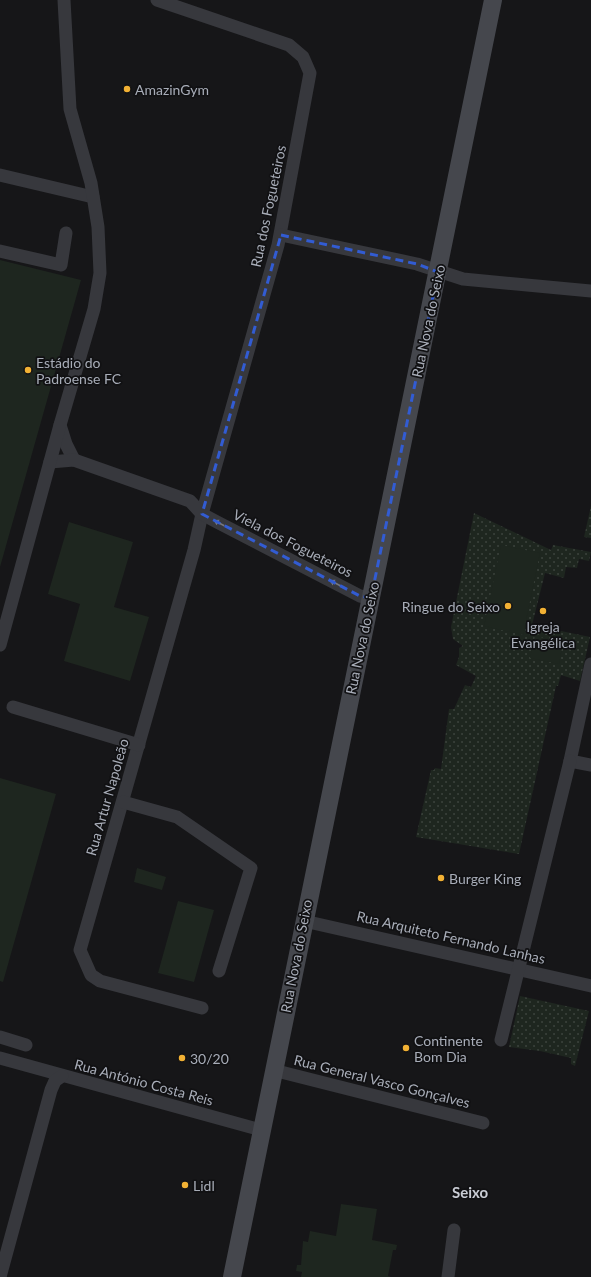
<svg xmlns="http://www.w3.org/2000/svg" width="591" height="1277" font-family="Lato,sans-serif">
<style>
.grass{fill:url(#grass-dots)}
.green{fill:#1e261f}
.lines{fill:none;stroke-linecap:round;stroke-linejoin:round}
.street{stroke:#37383d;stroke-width:13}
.secondary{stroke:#45474d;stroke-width:18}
.oneway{fill:#757881}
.marked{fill:none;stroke:#325cd3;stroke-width:3;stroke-dasharray:8 5;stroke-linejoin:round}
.poi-dot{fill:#f2b134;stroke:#111113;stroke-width:1.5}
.labels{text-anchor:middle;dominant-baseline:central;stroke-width:3.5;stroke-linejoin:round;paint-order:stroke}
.poi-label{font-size:14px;fill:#a8adb8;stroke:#111113;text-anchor:start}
.street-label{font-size:14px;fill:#a8adb8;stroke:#111113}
.neighbourhood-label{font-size:15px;font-weight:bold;fill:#c9ccd4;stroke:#111113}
</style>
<defs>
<pattern id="grass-dots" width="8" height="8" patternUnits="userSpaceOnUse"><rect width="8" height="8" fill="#1e261f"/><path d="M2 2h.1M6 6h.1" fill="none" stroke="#3c433d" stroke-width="1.8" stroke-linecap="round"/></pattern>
</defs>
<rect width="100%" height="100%" fill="#161618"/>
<g class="grass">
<path d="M591,506V538L584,537Z"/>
<path d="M474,513L551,550L553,545L591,552L589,561L579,559L577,568L566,567L564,578L545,573L532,625L590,637L580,681L561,675L558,686H556L519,854L416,837L431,770H434L435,768L441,769L449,709H454L465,685L471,687L476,676L456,665L459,657V648L463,646L453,639L451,627Z"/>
<path d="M520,996L589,1011L575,1066L571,1064V1058L540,1051L509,1047Z"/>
</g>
<g class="green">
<path d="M0,260L81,280L0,567Z"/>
<path d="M69,522L133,542L114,607L149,617L130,681L64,661L80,604L48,594Z"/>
<path d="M501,545L540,553L523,635L484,626Z"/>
<path d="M535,636L563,642L559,664L530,658Z"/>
<path d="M0,778L56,794L3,982L0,981Z"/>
<path d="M137,868L166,877L162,890L134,882Z"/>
<path d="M178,901L214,910L194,982L158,973Z"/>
<path d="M341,1204L377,1209L372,1240L397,1245L396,1250H393L388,1276L391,1277H301L302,1272L296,1271L297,1265H301L303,1241L308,1242L310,1231L336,1236Z"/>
</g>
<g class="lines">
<g class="street">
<path d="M157,0L289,45L303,57L310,73L278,245L202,514L194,550L80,950L91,975L100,981L202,1008"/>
<path d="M0,175L93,197"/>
<path d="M281,235L417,264L463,279L591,291"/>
<path d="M0,251L61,265L66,233"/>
<path d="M60,425L66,444L74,460"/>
<path d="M50,462L74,460L190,501L202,514L217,522L360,596L371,598"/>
<path d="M0,645L60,425L94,309L100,273L98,227L91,183L70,109L64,0"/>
<path d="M591,664L570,761L591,765"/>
<path d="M13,707L139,745"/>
<path d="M123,802L177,817L251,868L219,971"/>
<path d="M304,921L591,986"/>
<path d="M0,1037L26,1045"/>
<path d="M501,1040L570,761"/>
<path d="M0,1058L261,1130"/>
<path d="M273,1070L483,1123"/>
<path d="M0,1277L51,1090L55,1081L62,1076"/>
<path d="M448,1277L454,1230"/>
</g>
<path class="secondary" d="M232,1277L493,0"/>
</g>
<defs><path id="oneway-solid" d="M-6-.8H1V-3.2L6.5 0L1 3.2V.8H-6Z"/></defs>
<g class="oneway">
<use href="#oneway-solid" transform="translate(219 523) rotate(-152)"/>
<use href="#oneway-solid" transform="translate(335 583) rotate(-153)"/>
</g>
<path class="marked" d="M281,235L417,264L438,272L371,598L360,596L202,514Z"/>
<g class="poi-dot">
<circle cx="127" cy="89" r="4"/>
<circle cx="28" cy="370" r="4"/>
<circle cx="508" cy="606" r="4"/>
<circle cx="543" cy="611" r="4"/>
<circle cx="441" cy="878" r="4"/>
<circle cx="406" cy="1048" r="4"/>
<circle cx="182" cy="1058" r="4"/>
<circle cx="185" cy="1185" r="4"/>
</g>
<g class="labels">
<g class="poi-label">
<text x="135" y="89">AmazinGym</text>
<text x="36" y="362">Estádio do<tspan x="36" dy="16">Padroense FC</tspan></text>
<text x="500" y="606" text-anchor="end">Ringue do Seixo</text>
<text x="543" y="626" text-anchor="middle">Igreja<tspan x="543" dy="16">Evangélica</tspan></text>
<text x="449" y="878">Burger King</text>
<text x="414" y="1040">Continente<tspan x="414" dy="16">Bom Dia</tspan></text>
<text x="190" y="1058">30/20</text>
<text x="193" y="1185">Lidl</text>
</g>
<g class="street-label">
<text transform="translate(268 206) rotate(-78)">Rua dos Fogueteiros</text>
<text transform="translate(428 321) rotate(-78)">Rua Nova do Seixo</text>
<text transform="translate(293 543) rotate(27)">Viela dos Fogueteiros</text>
<text transform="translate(362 638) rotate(-78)">Rua Nova do Seixo</text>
<text transform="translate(107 797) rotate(-74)">Rua Artur Napoleão</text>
<text transform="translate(451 937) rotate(13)">Rua Arquiteto Fernando Lanhas</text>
<text transform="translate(296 956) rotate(-79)">Rua Nova do Seixo</text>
<text transform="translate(382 1081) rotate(14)">Rua General Vasco Gonçalves</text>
<text transform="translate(144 1082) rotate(15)">Rua António Costa Reis</text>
</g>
<g class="neighbourhood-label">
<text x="470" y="1192">Seixo</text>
</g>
</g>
</svg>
